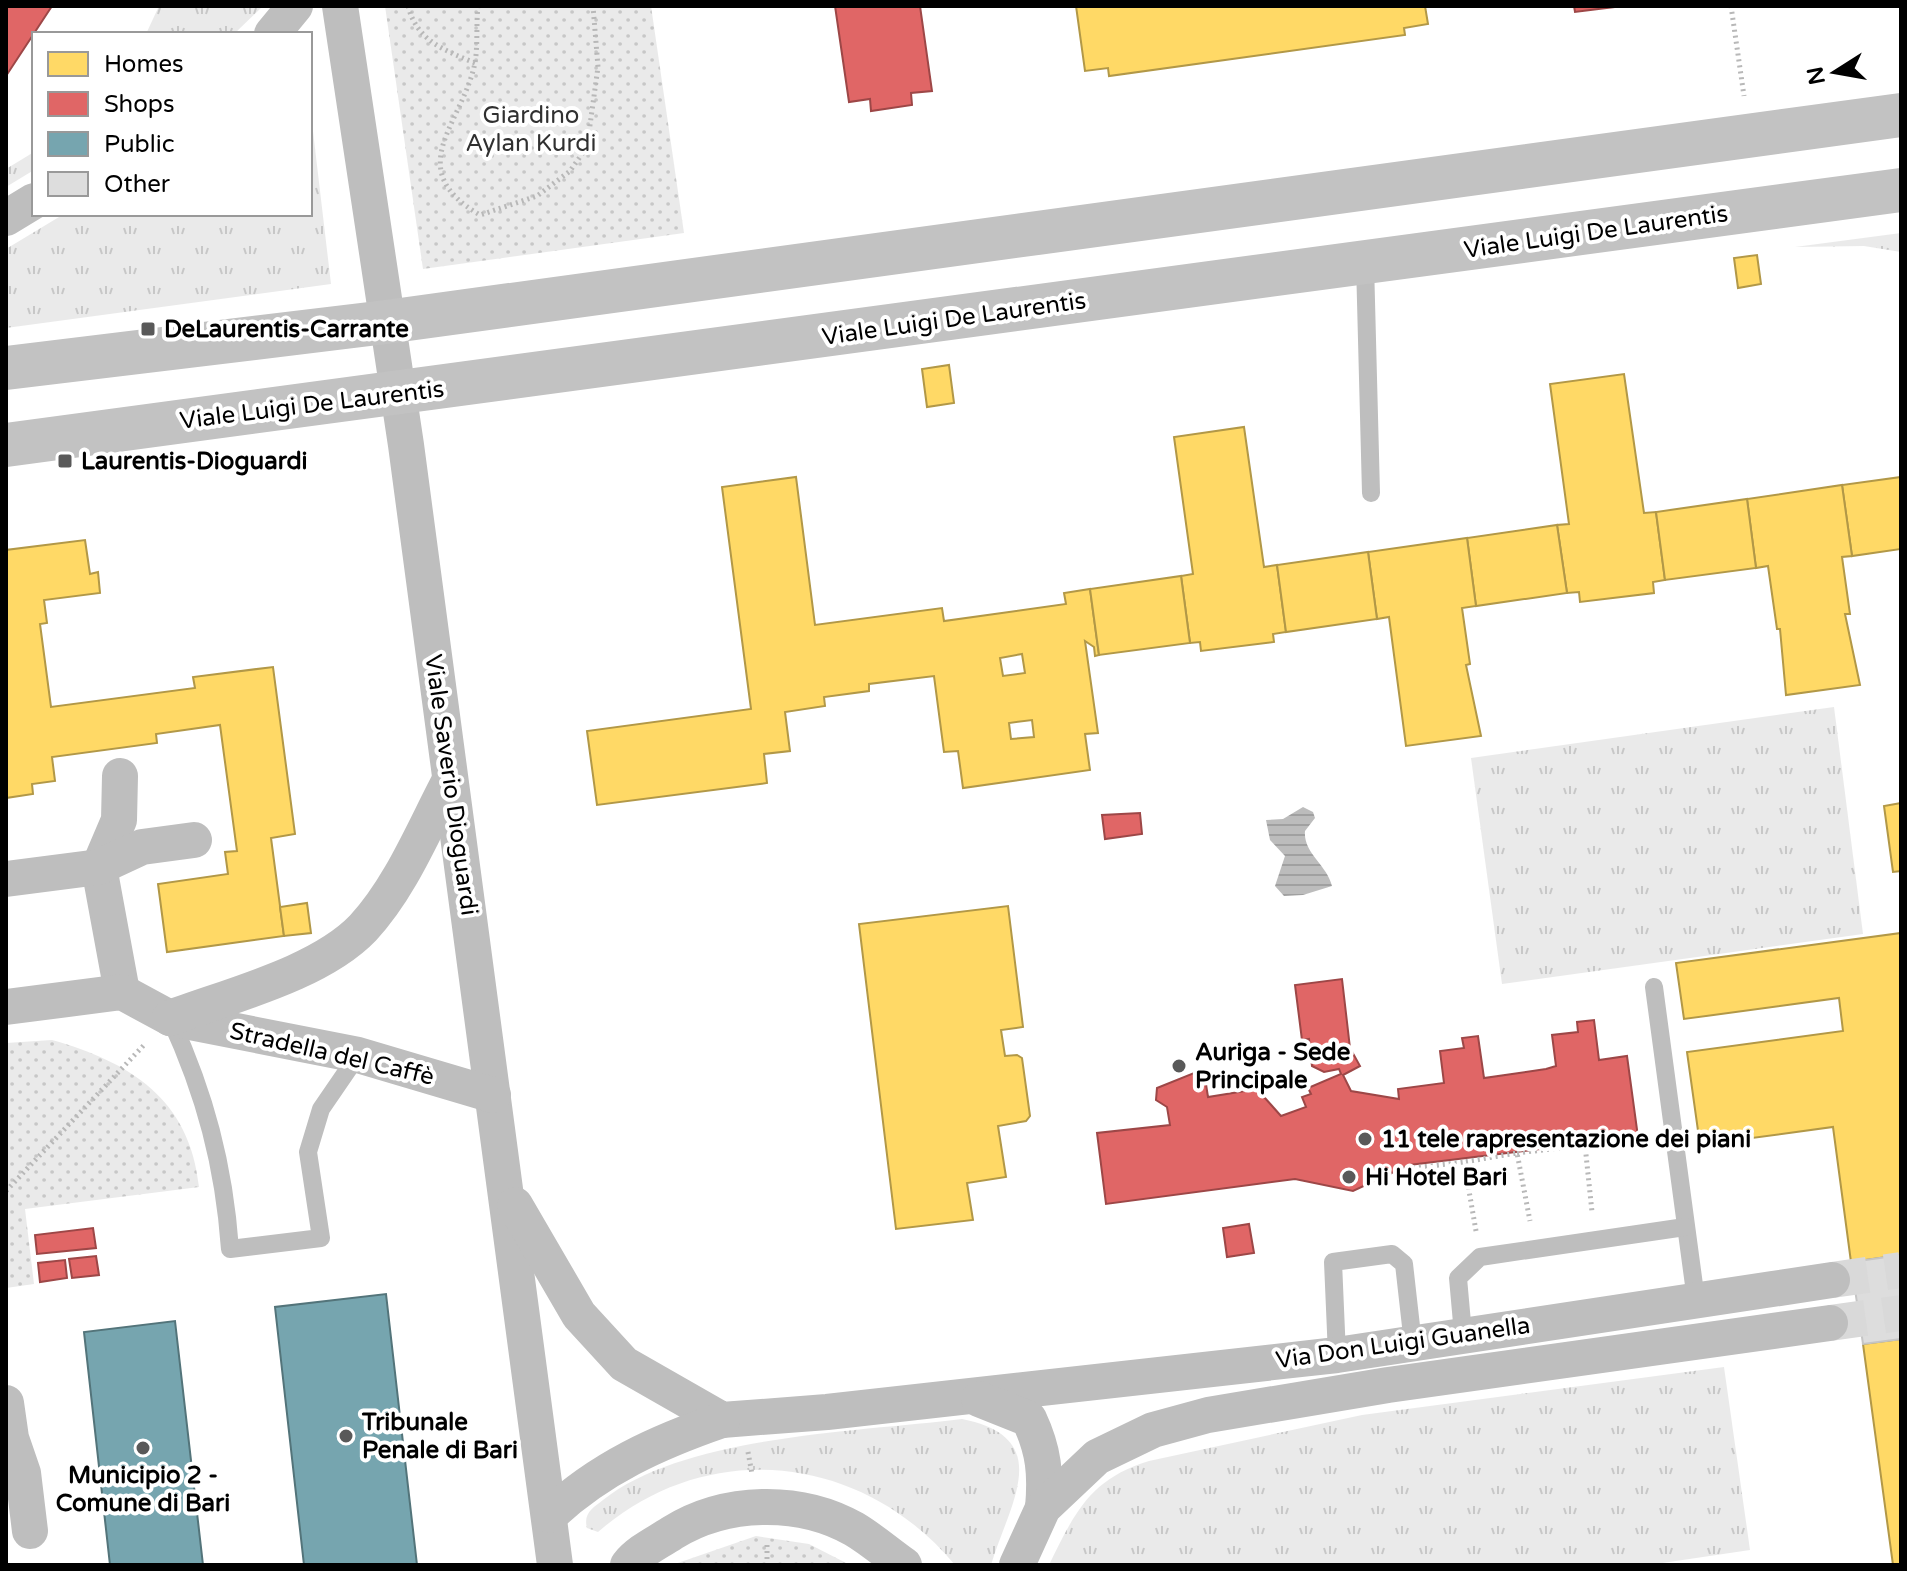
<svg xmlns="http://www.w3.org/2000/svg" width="1907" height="1571" font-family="'Varela Round',sans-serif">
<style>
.grass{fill:url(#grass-tufts)}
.park{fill:url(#park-dots)}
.water{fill:url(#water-rules)}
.homes{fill:#ffd966;stroke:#b29847;stroke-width:2;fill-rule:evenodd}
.shops{fill:#e06666;stroke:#9d4747;stroke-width:2}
.public{fill:#76a5af;stroke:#53747a;stroke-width:2}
.building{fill:#ddd;stroke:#c5c5c5;stroke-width:2}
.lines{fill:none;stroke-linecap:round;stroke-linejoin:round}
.street-tunnel{stroke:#d9d9d9;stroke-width:36;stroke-dasharray:36 18;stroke-linecap:butt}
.path{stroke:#b8b8b8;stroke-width:5;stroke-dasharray:2 4;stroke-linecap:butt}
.lane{stroke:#bebebe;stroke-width:18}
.street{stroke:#bebebe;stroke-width:36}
.secondary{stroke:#c2c2c2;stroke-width:44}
.poi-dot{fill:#595959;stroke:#fff;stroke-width:3}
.labels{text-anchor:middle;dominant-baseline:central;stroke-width:8;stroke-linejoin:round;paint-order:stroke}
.park-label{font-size:24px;fill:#303030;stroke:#fff}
.street-label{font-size:24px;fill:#000;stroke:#fff}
.poi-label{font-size:24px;font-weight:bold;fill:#000;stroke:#fff;text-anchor:start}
</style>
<defs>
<pattern id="grass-tufts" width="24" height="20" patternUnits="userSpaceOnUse" patternTransform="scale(2)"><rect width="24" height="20" fill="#eaeaea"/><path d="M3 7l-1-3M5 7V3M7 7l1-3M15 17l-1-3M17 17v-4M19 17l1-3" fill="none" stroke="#c7c7c7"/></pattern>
<pattern id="park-dots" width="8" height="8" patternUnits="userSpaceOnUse" patternTransform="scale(2)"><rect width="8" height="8" fill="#eaeaea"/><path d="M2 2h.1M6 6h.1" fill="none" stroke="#c7c7c7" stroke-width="1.8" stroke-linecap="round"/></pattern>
<pattern id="water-rules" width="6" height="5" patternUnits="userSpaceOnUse" patternTransform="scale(2)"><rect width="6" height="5" fill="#bcbcbc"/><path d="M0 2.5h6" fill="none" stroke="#a0a0a0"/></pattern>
</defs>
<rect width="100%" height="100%" fill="#fff"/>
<g class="grass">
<path d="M159,6H263L234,34H146Z"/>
<path d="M310,106L331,284L6,328V249L64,214H310Z"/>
<path d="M34,152V170L6,187V169Z"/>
<path d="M1901,233V252L1864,246L1795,247Z"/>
<path d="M1834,707L1863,934L1502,984L1471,758Z"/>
<path d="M1724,1367L1750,1550L1649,1565H1049C1075,1512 1090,1479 1149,1461L1362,1415Z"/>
<path d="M962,1419C1057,1438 1009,1504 991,1565H955C863,1454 708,1436 598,1532L587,1528C583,1513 593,1508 603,1500C685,1435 859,1432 962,1419Z"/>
</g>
<g class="park">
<path d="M385,6H651L684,233L423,269Z"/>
<path d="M52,1040C130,1062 190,1099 199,1187L25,1209L34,1284L6,1288V1043Z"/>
<path d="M756,1536L809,1544L850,1565H672Z"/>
</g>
<path class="water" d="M1303,807L1313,812L1315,818L1305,831C1303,853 1327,865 1332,886L1303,895L1284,896L1275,886L1285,856L1270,840L1266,820L1283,819Z"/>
<g class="homes">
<path d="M1076,6H1425L1428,24L1404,28L1405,35L1109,76L1108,68L1085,71Z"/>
<path d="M1757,255L1761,284L1738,288L1734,258Z"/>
<path d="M949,365L954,403L927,407L922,369Z"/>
<path d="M1624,374L1644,513L1656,512L1665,580L1653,582L1654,593L1580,602L1579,592L1567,593L1557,525L1569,524L1550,384Z"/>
<path d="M1244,427L1264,567L1277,565L1286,632L1273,634L1274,642L1201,651L1200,642L1190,643L1181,576L1193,574L1174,437Z"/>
<path d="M796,477L815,625L942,608L944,621L1066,604L1064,593L1090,589L1099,655L1095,656L1094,647L1085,641L1098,733L1085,734L1090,770L963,788L958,751L944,752L934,676L869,684V691L824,697L825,706L785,712L790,751L764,754L767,783L597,805L587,731L751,709L722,487ZM1022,654L1025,673L1003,676L1000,658ZM1032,720L1034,737L1011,739L1009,723Z"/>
<path d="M1901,477V549L1852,556L1842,485Z"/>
<path d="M1842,485L1852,556L1842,557L1850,614H1845L1860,685L1786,695L1780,629H1777L1768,566L1756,568L1747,499Z"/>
<path d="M1747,499L1756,568L1665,580L1656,512Z"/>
<path d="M1557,525L1567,593L1476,606L1467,538Z"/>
<path d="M1467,538L1476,606L1462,608L1470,664L1466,665L1481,736L1406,746L1389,617L1377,619L1368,552Z"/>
<path d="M85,540L90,574L98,572L100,593L44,600L47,623L40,624L51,707L195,688L193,677L273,667L295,834L271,838L284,936L167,952L158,884L228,874L225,852L237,851L220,725L156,734L157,743L52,757L55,781L32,784L33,794L6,798V550Z"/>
<path d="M1368,552L1377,619L1286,632L1277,565Z"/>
<path d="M1181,576L1190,643L1099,655L1090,589Z"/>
<path d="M1901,803V871L1893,872L1884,806Z"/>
<path d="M307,903L311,933L284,936L280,907Z"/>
<path d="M1008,906L1023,1027L1001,1030L1005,1056L1017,1055L1022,1058L1030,1116L1026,1121L998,1126L1006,1177L967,1183L973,1220L896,1229L859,924Z"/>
<path d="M1901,933V1255L1851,1262L1833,1127L1700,1145L1687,1052L1843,1031L1839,998L1684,1019L1676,963Z"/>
<path d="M1901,1339V1565H1893L1863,1344Z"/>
</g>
<g class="shops">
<path d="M6,6H52L6,76Z"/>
<path d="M835,6H920L932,91L911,93L912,105L871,111L870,99L849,102Z"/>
<path d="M1574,6H1614V7L1575,12Z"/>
<path d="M1140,813L1142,834L1105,839L1102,815Z"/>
<path d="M1342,979L1350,1048L1360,1066L1343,1075L1351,1091L1399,1099L1398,1089L1444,1083L1440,1051L1464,1048L1462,1038L1478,1036L1484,1078L1546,1069L1556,1066L1552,1035L1578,1032L1577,1022L1594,1020L1599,1060L1627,1056L1638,1137L1409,1165L1353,1191L1295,1179L1106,1204L1097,1133L1170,1125L1167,1107L1156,1100L1157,1088L1194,1073L1205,1078L1208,1097L1257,1089L1281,1116L1306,1107L1302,1097L1311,1094L1308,1088L1341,1074L1339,1069L1324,1072L1312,1066L1309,1039L1302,1040L1295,985Z"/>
<path d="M1249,1224L1254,1253L1227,1257L1223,1228Z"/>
<path d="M93,1228L96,1248L37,1254L35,1235Z"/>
<path d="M96,1256L99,1275L72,1278L69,1259Z"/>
<path d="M65,1260L67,1278L40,1282L38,1263Z"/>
</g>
<g class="public">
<path d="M386,1294L417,1565H304L275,1307Z"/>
<path d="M175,1321L203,1565H110L84,1332Z"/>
</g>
<path class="building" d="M1901,1255V1339L1863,1344L1851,1262Z"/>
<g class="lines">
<g class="street-tunnel">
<path d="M1832,1280L1901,1270"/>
<path d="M1830,1323L1901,1313"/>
</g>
<g class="path">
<path d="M408,6C417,41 444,50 475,63"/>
<path d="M478,6C476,24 478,45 475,63C462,125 401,169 480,215L537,196L570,171L587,147L598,67L593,6"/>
<path d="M1731,6L1744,96"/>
<path d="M1585,1145L1648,1137"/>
<path d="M1517,1153L1585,1145L1592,1212"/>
<path d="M1413,1168L1464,1162"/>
<path d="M6,1191L144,1045"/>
<path d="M1476,1231L1464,1162L1517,1153L1530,1221"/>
<path d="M748,1452L752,1474"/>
<path d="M767,1565V1542"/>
</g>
<g class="lane">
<path d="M1365,263L1371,493"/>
<path d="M1654,987L1696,1300"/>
<path d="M170,1018C205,1094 224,1165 230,1249L321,1238L308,1152L321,1109L358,1055"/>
<path d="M1463,1334L1458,1278L1480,1257L1685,1227"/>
<path d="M1337,1355L1333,1262L1392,1254L1404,1264L1413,1344"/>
</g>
<g class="street">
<path d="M340,6L406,445L555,1565"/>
<path d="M272,34L295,6"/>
<path d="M6,218L34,201"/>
<path d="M120,776L119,820L99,867L122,992"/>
<path d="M6,879L99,867L142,847L194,840"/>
<path d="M6,1007L122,992L170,1018L358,1055L493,1095"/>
<path d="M170,1018C228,996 319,974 363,928C401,887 424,829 450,780"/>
<path d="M515,1205L579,1315L624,1364L722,1420L827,1412L1337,1355L1832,1280"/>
<path d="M979,1399L1029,1419C1044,1451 1046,1474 1043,1508"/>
<path d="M6,1403L11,1438L23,1473L30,1531"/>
<path d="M550,1515C600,1468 658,1442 722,1420"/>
<path d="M628,1565C639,1551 657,1543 672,1533C725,1500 799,1498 854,1529C871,1539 887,1553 904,1565"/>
<path d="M1017,1565L1043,1508L1097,1457L1153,1430L1208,1415L1388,1385L1830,1323"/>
</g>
<g class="secondary">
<path d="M6,368L386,322L1901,115"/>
<path d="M6,445L1901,190"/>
</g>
</g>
<g class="poi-dot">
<rect x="140" y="321" width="16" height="16" rx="4"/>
<rect x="57" y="453" width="16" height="16" rx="4"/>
<circle cx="1179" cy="1066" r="8"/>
<circle cx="1365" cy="1139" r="8"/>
<circle cx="1349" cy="1177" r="8"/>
<circle cx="346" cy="1436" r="8"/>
<circle cx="143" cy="1448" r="8"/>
</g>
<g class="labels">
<g class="park-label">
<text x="531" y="115">Giardino<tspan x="531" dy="28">Aylan Kurdi</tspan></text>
</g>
<g class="street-label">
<text transform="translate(1596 232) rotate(-8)">Viale Luigi De Laurentis</text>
<text transform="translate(954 319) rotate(-8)">Viale Luigi De Laurentis</text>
<text transform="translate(312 405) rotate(-7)">Viale Luigi De Laurentis</text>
<text transform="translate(451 785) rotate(82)">Viale Saverio Dioguardi</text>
<text transform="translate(332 1054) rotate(13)">Stradella del Caffè</text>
<text transform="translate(1403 1343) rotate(-8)">Via Don Luigi Guanella</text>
</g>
<g class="poi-label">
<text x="164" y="329">DeLaurentis-Carrante</text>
<text x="81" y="461">Laurentis-Dioguardi</text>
<text x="1195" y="1052">Auriga - Sede<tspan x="1195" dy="28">Principale</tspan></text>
<text x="1381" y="1139">11 tele rapresentazione dei piani</text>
<text x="1365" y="1177">Hi Hotel Bari</text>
<text x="362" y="1422">Tribunale<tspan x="362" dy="28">Penale di Bari</tspan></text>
<text x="143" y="1475" text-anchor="middle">Municipio 2 -<tspan x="143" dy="28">Comune di Bari</tspan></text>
</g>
</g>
<rect width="1907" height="1571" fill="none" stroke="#000000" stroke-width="16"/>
<rect x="32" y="32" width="280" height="184" fill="#ffffff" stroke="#999999" stroke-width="2"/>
<rect x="48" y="52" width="40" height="24" fill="#ffd966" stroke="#999999" stroke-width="2"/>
<text x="104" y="72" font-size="24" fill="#000000">Homes</text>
<rect x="48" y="92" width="40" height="24" fill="#e06666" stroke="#999999" stroke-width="2"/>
<text x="104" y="112" font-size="24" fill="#000000">Shops</text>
<rect x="48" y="132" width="40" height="24" fill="#76a5af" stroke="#999999" stroke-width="2"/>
<text x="104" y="152" font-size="24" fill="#000000">Public</text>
<rect x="48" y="172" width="40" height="24" fill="#dddddd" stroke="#999999" stroke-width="2"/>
<text x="104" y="192" font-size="24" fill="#000000">Other</text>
<g transform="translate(1835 72) rotate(259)" stroke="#ffffff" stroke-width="6" paint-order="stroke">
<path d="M0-6L14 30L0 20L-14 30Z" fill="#000000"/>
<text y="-12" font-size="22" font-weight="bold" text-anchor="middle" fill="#000000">N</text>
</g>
</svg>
